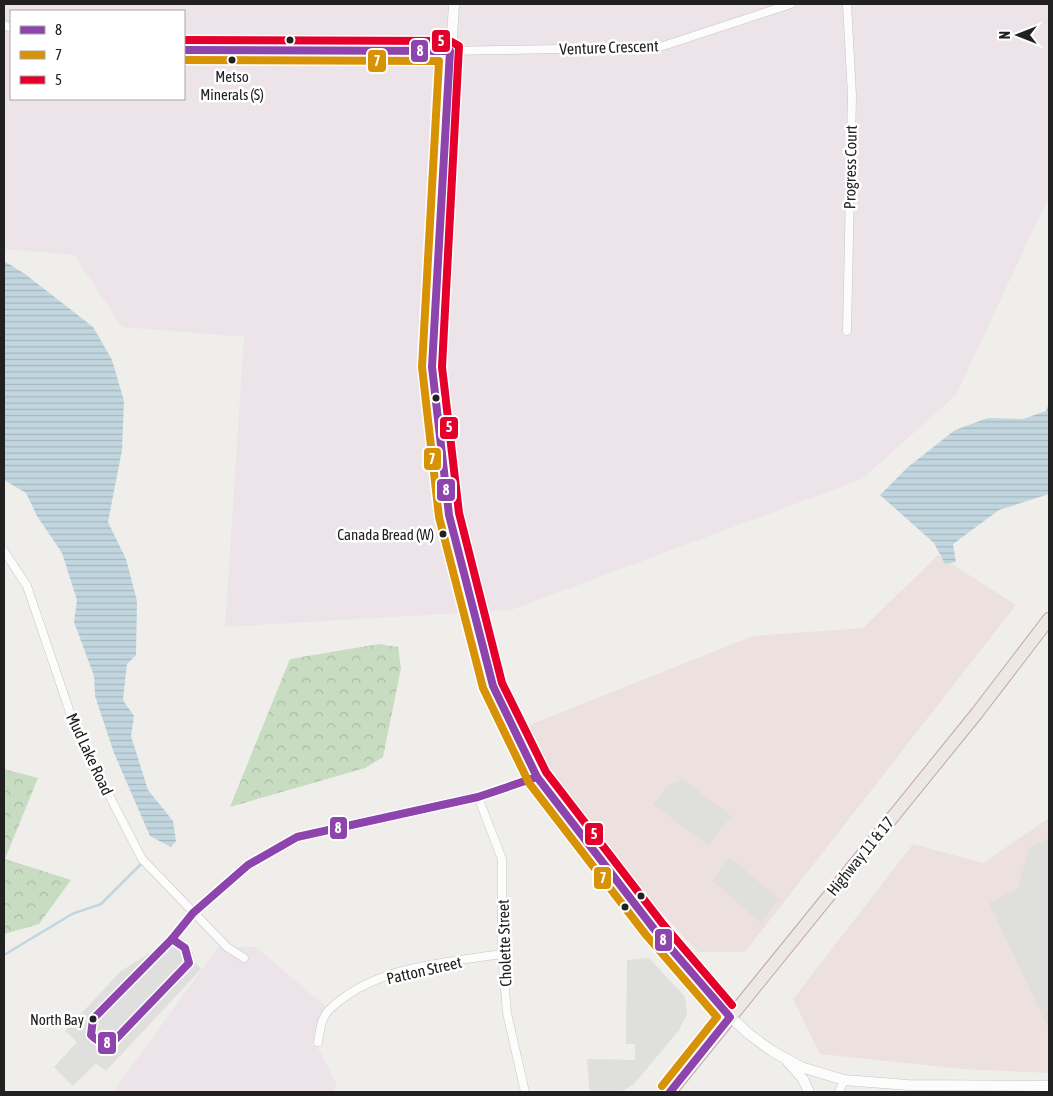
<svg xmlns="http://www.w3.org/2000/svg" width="1053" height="1096" font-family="'Asap Condensed',sans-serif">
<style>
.commercial{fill:#ece1de}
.industrial{fill:#ece4e8;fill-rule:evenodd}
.forest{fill:url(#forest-crowns)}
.parking{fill:#dfdfde}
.water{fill:url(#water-rules)}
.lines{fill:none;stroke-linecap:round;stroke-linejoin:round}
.stream{stroke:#c2d6df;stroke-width:2.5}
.minor-casing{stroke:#c6c6c4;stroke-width:9}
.tertiary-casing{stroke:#c6c6c4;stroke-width:11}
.trunk-casing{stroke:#c2a4aa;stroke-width:14}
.minor{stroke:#fdfcfc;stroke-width:8}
.tertiary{stroke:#fdfcfc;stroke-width:10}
.trunk{stroke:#eee8e5;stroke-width:12}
.bus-1-casing{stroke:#fff;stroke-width:11}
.bus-2-casing{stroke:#fff;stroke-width:11}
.bus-3-casing{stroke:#fff;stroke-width:11}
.bus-1{stroke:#8e44ad;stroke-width:8}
.bus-2{stroke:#d79205;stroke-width:8}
.bus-3{stroke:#e4002b;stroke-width:8}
.bus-dot{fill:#212121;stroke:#fff;stroke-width:2}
.labels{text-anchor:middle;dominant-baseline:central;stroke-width:5;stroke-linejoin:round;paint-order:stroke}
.bus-label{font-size:15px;fill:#212121;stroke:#fff;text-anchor:end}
.street-label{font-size:16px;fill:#212121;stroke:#fff}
.line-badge{stroke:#fff;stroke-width:2}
.badge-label{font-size:14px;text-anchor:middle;font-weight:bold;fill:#fff}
</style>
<defs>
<pattern id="forest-crowns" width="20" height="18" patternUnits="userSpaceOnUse" patternTransform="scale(1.25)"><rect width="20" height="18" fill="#c8dcc2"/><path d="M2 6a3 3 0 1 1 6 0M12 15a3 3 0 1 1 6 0" fill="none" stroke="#acbca6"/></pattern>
<pattern id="water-rules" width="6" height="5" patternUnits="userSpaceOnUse" patternTransform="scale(1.25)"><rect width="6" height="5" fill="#c2d6df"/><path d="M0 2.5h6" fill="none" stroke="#a6b7bf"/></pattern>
</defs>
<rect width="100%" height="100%" fill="#efeeeb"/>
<g class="commercial">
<path d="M938,555L1016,605L745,952H698L624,871L522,728L753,636L863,628Z"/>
<path d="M1049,818V1073L963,1069L820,1054L793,999L913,844L983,863Z"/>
</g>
<g class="industrial">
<path d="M4,4H1049V196L956,395L862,479L511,610L225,627L244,337L122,327L74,255L4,249ZM11,11H184V99H11Z"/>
<path d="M218,947H256L325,1006L314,1040L337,1085L333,1092H113Z"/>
</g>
<g class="forest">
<path d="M379,644L398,647L401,668L383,757L365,768L230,807L290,659Z"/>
<path d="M4,769L38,778L5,859L71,880L39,924L4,934Z"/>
</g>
<g class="parking">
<path d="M683,779L731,816L709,846L653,804L670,784Z"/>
<path d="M1049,838V1030L989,903L1018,888L1029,848Z"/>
<path d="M730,857L779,899L761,923L713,881Z"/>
<path d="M172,939L201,969L106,1071L96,1063L73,1086L54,1067L77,1042L65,1031L121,971Z"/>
<path d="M649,958L685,997L687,1014L679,1030L634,1084L621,1092H591L589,1086L587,1059L635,1060V1044H626L627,960Z"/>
</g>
<g class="water">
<path d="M4,261L25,274L93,327L112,360L124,401L122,450L108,522L126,559L137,601L136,655L127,664L123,700L134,716L131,736L148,790L173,821L176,841L171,847L150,836L114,753L95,696L94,676L74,622L77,600L62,553L37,516L26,493L4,480Z"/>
<path d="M1049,403V494L999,510L953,544L956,562L945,564L934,543L880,495L908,467L955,430L988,418L1023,419L1046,411Z"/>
</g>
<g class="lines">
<path class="stream" d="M4,955L72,914L101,904L141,864"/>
<defs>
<g id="minor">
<path d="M847,4L852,96L847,331"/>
<path d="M4,25L11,28"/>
<path d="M184,50L450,51L660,47L791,4"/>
<path d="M4,551L27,586L77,733L142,859L227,947L244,958"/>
<path d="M478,797L502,859V954L507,1013L525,1092"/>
<path d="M172,939C184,944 190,950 189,963L113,1042C104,1045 97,1043 91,1035L93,1019L172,939L193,913L248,865L297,837L478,797L537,777"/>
<path d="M318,1042C320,1031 321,1018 329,1010C374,966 444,963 502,954"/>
<path d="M839,1092L844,1080"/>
</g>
<g id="tertiary">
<path d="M454,4L432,367L449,515L493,686L537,777L654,929L724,1011L749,1034L772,1051L801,1067L844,1080L908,1085L1049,1086"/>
<path d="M788,1062L803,1079L809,1092"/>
</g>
<path id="trunk" d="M670,1092L977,713L1049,619"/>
</defs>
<use href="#minor" class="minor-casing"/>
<use href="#tertiary" class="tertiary-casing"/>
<use href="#trunk" class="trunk-casing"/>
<use href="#minor" class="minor"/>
<use href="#tertiary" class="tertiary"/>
<use href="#trunk" class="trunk"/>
<defs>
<g id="bus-1">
<path d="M184,50L450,51L432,367L449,515L493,686L537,777L654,929L730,1017L670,1092"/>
<path d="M172,939L185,948L189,963L113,1042C104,1044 97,1042 91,1035L93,1019Z"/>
<path d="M172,939L193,913L248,865L297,837L478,797L537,777"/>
</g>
<path id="bus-2" d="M184,60L439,61L422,367L439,517L483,688L529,783L646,935L717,1017L662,1086"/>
<path id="bus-3" d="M184,40L450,41L459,46L442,367L459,513L502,683L546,772L662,923L732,1005"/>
</defs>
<use href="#bus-1" class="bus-1-casing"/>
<use href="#bus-2" class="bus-2-casing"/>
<use href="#bus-3" class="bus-3-casing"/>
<use href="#bus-1" class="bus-1"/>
<use href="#bus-2" class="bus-2"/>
<use href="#bus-3" class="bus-3"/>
</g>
<g class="bus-dot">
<circle cx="290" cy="40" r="4.5"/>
<circle cx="232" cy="60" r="4.5"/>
<circle cx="436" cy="398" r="4.5"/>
<circle cx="443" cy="534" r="4.5"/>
<circle cx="641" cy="896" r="4.5"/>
<circle cx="625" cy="907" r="4.5"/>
<circle cx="93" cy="1019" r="4.5"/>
</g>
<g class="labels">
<g class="bus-label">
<text x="232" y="76" text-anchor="middle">Metso<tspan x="232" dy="18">Minerals (S)</tspan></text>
<text x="434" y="534">Canada Bread (W)</text>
<text x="84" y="1019">North Bay</text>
</g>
<g class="street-label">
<text transform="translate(609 47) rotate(-2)">Venture Crescent</text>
<text transform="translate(850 167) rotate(-89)">Progress Court</text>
<text transform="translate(90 754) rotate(65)">Mud Lake Road</text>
<text transform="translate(860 856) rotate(-51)">Highway 11 &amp; 17</text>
<text transform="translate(504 943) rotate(-92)">Cholette Street</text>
<text transform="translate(424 970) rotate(-13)">Patton Street</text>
</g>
</g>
<g class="line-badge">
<rect x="431" y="29" width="20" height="24" rx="5" fill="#e4002b"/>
<rect x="410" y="39" width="19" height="24" rx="5" fill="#8e44ad"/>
<rect x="367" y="49" width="20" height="24" rx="5" fill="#d79205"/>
<rect x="439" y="416" width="20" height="24" rx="5" fill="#e4002b"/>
<rect x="423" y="447" width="19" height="24" rx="5" fill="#d79205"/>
<rect x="436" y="478" width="20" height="24" rx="5" fill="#8e44ad"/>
<rect x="329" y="816" width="19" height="24" rx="5" fill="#8e44ad"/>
<rect x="584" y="822" width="20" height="24" rx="5" fill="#e4002b"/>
<rect x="593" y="866" width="19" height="24" rx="5" fill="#d79205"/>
<rect x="654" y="928" width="19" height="24" rx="5" fill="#8e44ad"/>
<rect x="97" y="1031" width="20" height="24" rx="5" fill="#8e44ad"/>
</g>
<g class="badge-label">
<text x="441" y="46">5</text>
<text x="420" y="56">8</text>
<text x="377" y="66">7</text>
<text x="449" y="432">5</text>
<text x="432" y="464">7</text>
<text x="446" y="495">8</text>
<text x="338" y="833">8</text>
<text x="594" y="839">5</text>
<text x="603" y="883">7</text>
<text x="663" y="945">8</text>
<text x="107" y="1048">8</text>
</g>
<rect width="1053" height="1096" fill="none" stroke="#212121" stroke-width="10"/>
<rect x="10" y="10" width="175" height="90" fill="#ffffff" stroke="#a6a6a6"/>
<rect x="20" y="26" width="25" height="8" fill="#8e44ad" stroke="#a6a6a6"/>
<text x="55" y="35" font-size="15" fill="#212121">8</text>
<rect x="20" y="51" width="25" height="8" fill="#d79205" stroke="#a6a6a6"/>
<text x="55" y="60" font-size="15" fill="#212121">7</text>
<rect x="20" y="76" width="25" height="8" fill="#e4002b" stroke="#a6a6a6"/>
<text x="55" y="85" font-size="15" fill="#212121">5</text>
<g transform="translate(1018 35) rotate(270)" stroke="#ffffff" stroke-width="4" paint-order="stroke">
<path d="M0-4L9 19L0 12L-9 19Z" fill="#212121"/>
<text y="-8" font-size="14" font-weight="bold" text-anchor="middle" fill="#212121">N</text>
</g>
</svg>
